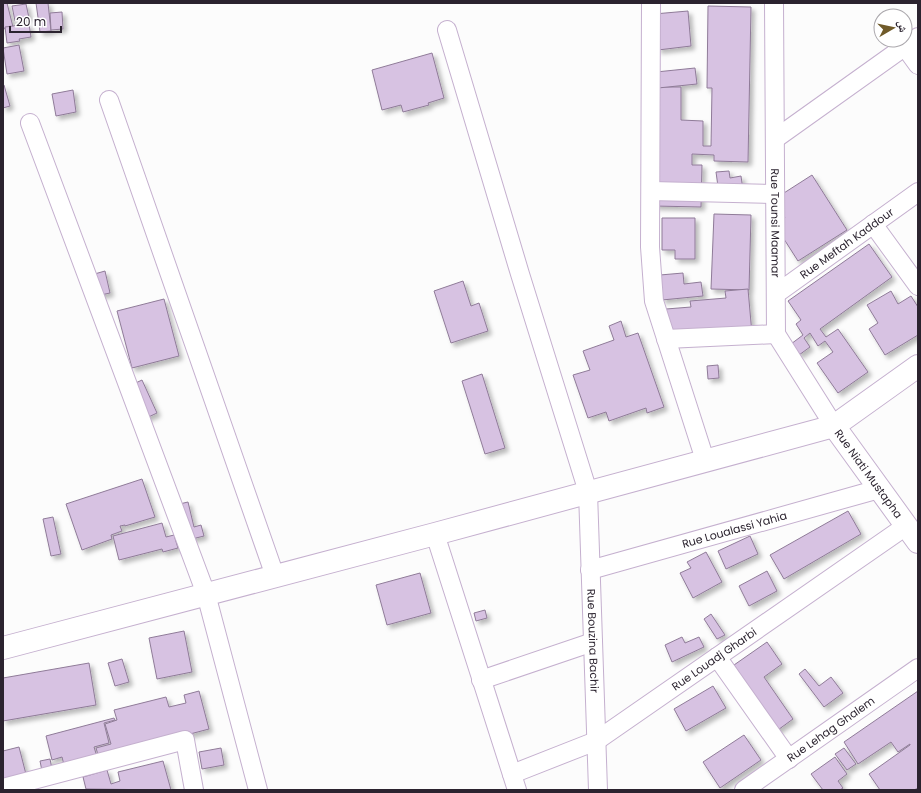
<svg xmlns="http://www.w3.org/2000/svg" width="921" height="793" font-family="Poppins,'Noto Naskh Arabic',sans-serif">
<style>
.building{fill:#d7c2e2;stroke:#8f7b98;filter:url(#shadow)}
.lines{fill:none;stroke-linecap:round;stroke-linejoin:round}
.minor-casing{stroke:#c5b0cf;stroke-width:20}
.secondary-casing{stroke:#c5b0cf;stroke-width:24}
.minor{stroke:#fff;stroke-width:18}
.secondary{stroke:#fff;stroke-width:22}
.labels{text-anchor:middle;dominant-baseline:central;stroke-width:3;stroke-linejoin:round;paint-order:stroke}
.street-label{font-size:11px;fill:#2b232f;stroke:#fff}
</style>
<defs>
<filter id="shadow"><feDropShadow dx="3.5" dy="3.5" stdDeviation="2" flood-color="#0004"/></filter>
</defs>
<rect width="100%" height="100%" fill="#fcfcfc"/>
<g class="building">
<path d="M3,3H7L13,27L3,29Z"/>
<path d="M36,3H48L51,31L40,32Z"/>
<path d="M26,4L29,18L15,21L12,6Z"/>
<path d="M708,6L751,7L748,162L714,161V155L692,154V165H702L701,207L654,206L656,87H681V120L703,121V146H711L712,88H707Z"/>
<path d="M688,11L691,46L658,50L654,14Z"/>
<path d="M62,12L63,29L51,30L50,13Z"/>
<path d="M29,24L31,37L19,39L20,41L7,43L5,27Z"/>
<path d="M19,45L24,71L7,74L3,48Z"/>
<path d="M432,53L444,98L428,103L429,105L403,112L401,105L382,110L372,70Z"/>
<path d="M695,68L697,84L658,88L656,72Z"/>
<path d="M3,85H4L10,106L3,108Z"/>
<path d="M73,90L76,112L56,116L52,94Z"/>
<path d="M729,171L730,178L741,176L743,190L719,194L716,172Z"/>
<path d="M812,175L847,230L798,261L775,225L785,218L773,200Z"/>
<path d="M714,214L751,215L749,290L711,289Z"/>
<path d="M662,218H695V259H675V250H662Z"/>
<path d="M869,244L892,277L820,329L826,337L838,329L868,372L838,393L817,363L833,352L825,341L818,346L810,333L804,338L810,347L799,355L791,344L803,335L796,324L801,320L788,301Z"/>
<path d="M105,271L110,293L96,296L91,275Z"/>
<path d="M683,273L684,284L701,282L703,296L662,300L660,275Z"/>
<path d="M463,281L471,306L479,303L488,331L451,343L434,291Z"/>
<path d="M748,289L752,334L669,342L666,309L691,307L690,301L726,298L725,291Z"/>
<path d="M891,291L898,304L911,296L918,307V335L885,355L869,329L878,323L867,305Z"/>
<path d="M164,299L179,356L132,368L117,311Z"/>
<path d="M621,321L626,337L638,333L664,407L647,413L646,408L609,421L606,412L588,418L573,375L590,370L583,351L614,340L609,326Z"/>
<path d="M718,365L719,378L708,379L707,366Z"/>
<path d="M482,374L505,448L485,454L462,381Z"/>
<path d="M142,380L157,413L140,421L125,388Z"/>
<path d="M142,479L155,517L125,526V525L120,526L122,531L111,535L112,539L82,550L66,504Z"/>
<path d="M188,502L194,527L201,525L204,536L180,542L171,506Z"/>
<path d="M848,511L861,534L784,579L770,555Z"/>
<path d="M53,517L61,554L51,556L43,519Z"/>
<path d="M162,523L166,537L174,535L178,548L163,552L162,549L119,560L113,536Z"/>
<path d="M750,536L758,554L726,569L718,551Z"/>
<path d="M706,552L722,582L693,598L680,573L691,568L687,562Z"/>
<path d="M767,571L777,591L749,606L739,586Z"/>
<path d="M420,573L431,613L387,625L376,585Z"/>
<path d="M485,610L487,618L476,621L474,613Z"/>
<path d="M711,614L725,635L717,639L704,619Z"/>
<path d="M184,631L192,672L157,679L149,638Z"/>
<path d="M682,637L685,643L699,637L704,647L672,662L665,645Z"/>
<path d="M767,642L782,664L764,677L793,719L771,735L747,685L734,665Z"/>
<path d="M122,659L129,682L115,686L108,663Z"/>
<path d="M89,663L96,705L3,721V678Z"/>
<path d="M805,669L819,686L831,677L843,693L824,707L799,674Z"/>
<path d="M713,686L726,708L686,731L674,709Z"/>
<path d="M199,691L209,729L99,758L96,748L111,744L105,724L117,720L114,710L166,697L169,707L186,703L184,695Z"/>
<path d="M918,691V788L914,790H880L869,774L910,745V744L898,752L891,742L858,764L844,742Z"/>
<path d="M114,718L115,720L104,723L109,743L94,747L98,760L65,769L62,757L52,760L46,736Z"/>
<path d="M744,735L761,760L720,788L703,762Z"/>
<path d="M19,747L28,782L3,789V751Z"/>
<path d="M221,748L224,765L202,769L199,752Z"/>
<path d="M844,748L856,764L847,770L835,754Z"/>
<path d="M835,757L847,774L838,781L843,788L840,790H823L811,774Z"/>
<path d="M50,759L53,774L43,776L40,761Z"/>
<path d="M163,761L171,790L86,789L83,777L107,770L111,784L120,781L118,772Z"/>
</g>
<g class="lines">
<defs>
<g id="minor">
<path d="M651,3L650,247L654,301L705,460"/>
<path id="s1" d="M774,3L776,334L834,426"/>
<path id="s2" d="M447,30L520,274L588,492L598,790"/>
<path d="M905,47L918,65"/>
<path d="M109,100L275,576"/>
<path d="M30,123L206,594L258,790"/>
<path d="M775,139L918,37"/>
<path d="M651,191L775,194"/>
<path d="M873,224L918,286"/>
<path id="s3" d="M776,294L918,192"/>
<path d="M666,339L776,334"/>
<path d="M435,534L517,790"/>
<path id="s4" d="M590,570L879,489"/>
<path d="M717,657L789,759"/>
<path d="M481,680L593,642"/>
<path id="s5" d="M512,774L596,741L906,526"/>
<path d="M3,788L185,740L194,790"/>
<path id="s6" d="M744,790L918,668"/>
</g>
<g id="secondary">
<path id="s7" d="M834,426L918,542"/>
<path d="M3,648L435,534L834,426L918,366"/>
</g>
</defs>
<use href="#minor" class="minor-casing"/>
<use href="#secondary" class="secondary-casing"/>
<use href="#minor" class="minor"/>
<use href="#secondary" class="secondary"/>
</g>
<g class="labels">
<g class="street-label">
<text stroke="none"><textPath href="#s1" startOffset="220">Rue Tounsi Maamar</textPath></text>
<text stroke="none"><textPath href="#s3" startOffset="87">Rue Meftah Kaddour</textPath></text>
<text stroke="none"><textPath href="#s7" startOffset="59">Rue Niati Mustapha</textPath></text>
<text stroke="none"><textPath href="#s4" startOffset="150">Rue Loualassi Yahia</textPath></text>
<text stroke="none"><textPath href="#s2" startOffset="632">Rue Bouzina Bachir</textPath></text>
<text stroke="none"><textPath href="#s5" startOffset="234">Rue Louadj Gharbi</textPath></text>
<text stroke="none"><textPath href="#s6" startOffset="106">Rue Lehag Ghalem</textPath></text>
</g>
</g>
<rect width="921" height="793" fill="none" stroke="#2b232f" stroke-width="8"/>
<g transform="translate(893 28) rotate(81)"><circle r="19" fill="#ffffff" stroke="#aaa7ac"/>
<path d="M0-3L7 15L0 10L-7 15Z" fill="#705b2a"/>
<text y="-6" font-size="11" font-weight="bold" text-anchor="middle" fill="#2b232f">ش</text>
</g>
<path d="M10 26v6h51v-6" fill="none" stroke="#2b232f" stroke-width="2"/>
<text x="16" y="26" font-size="12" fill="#2b232f" stroke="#ffffff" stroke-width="3" paint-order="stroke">20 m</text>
</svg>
